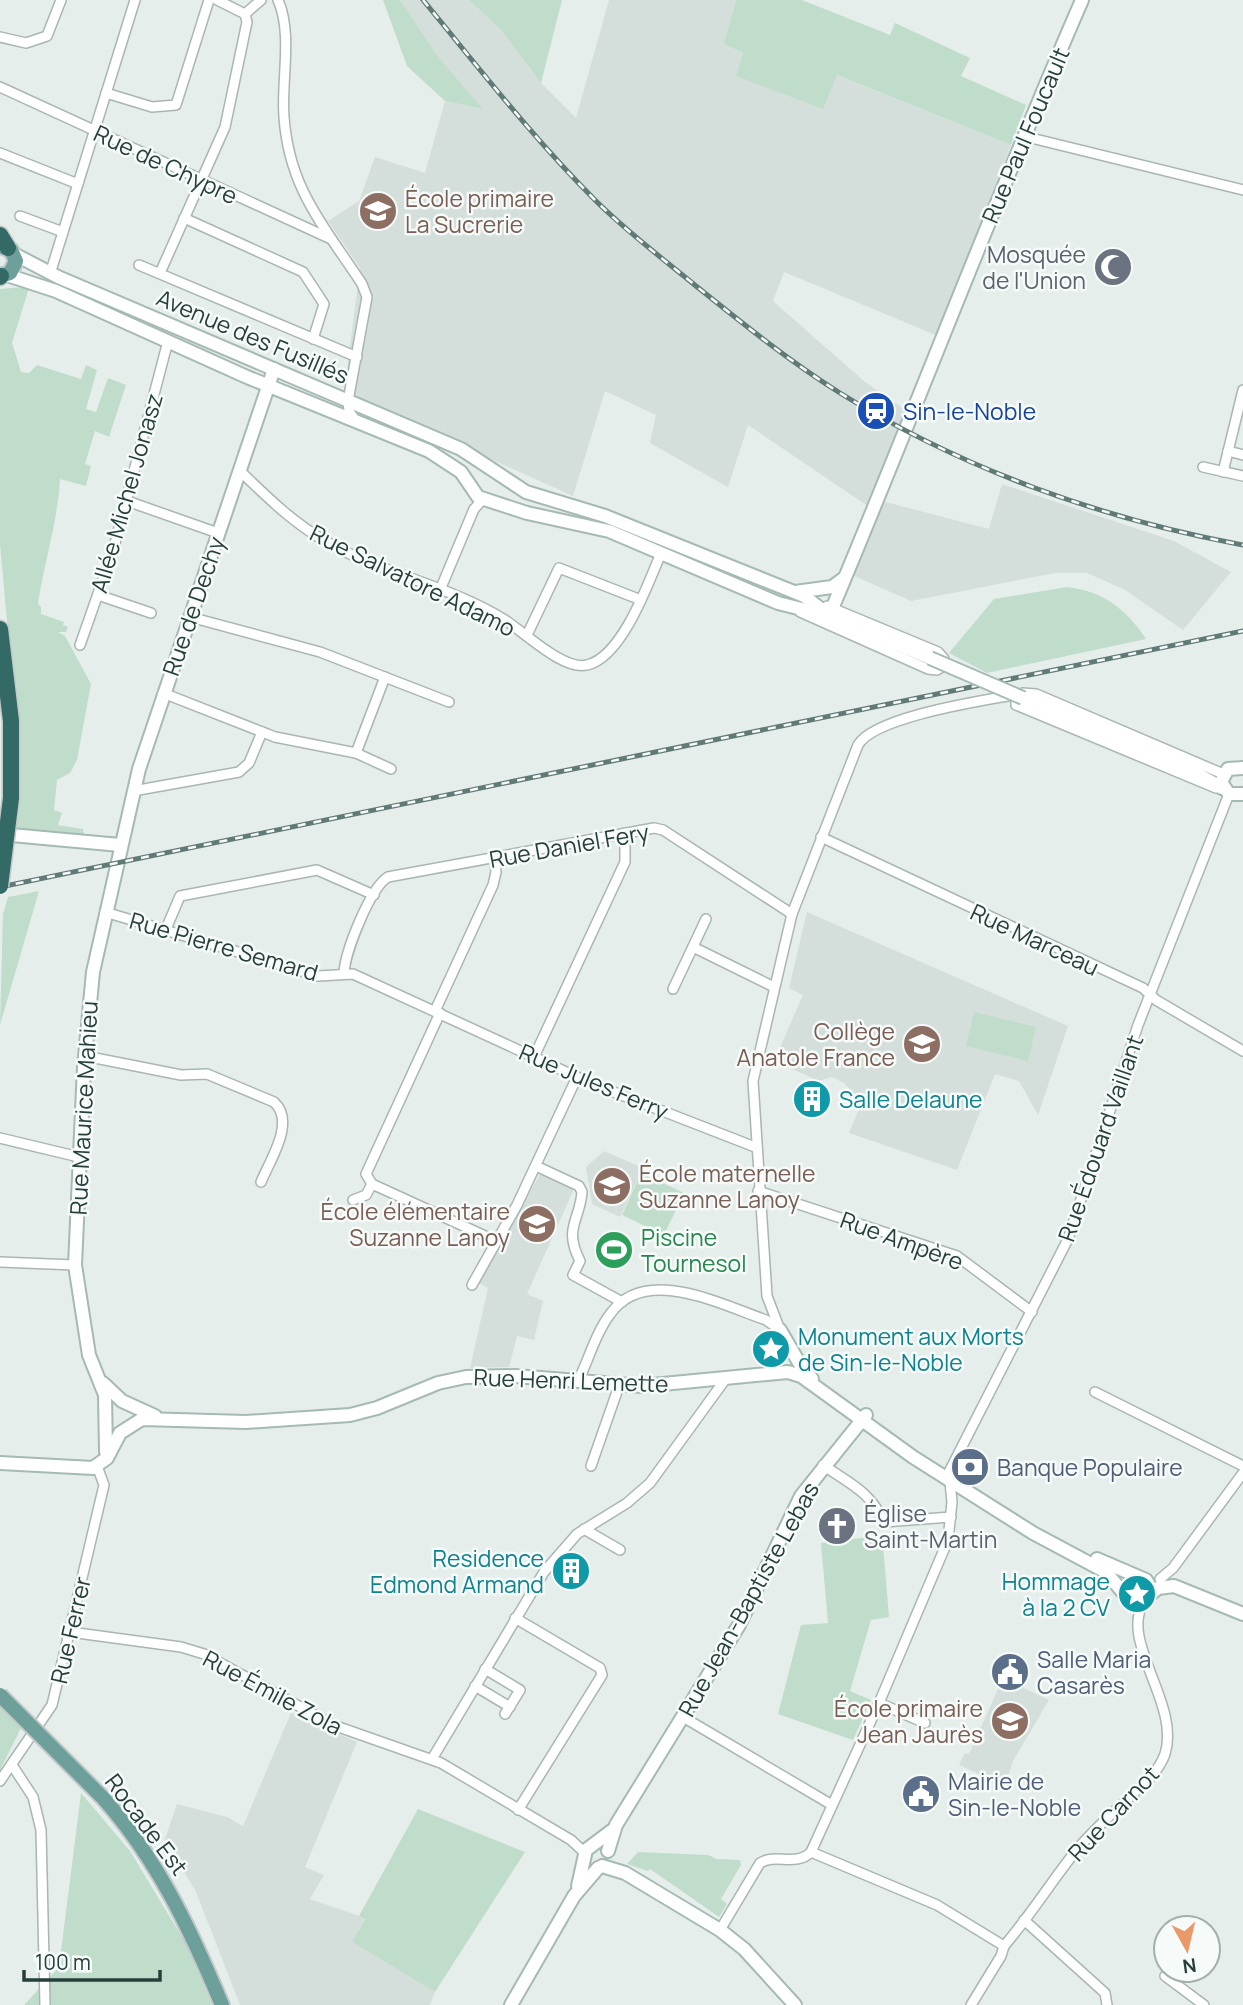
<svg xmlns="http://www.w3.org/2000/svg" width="1243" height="2005" font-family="Manrope,sans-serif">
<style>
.built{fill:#d4dedb}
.green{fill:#c0ddcc}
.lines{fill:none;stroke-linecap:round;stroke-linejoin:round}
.street-casing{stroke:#a9b6b3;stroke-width:12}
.secondary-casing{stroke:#a5b9b5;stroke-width:16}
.primary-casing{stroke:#c2c9c8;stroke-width:18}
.highway-casing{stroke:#c2c9c8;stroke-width:19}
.street{stroke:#fff;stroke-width:9}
.secondary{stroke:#fff;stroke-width:12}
.primary{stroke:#6da09b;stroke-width:14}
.highway{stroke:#336a66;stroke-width:16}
.rail-casing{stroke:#607a77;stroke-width:5}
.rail{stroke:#f6faf9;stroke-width:2.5;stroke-dasharray:8;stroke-linecap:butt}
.secondary-bridge-casing{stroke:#a5b9b5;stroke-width:16;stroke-linecap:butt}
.primary-bridge-casing{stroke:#c2c9c8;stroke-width:18;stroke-linecap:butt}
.highway-bridge-casing{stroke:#c2c9c8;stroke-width:19;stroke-linecap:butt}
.secondary-bridge{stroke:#fff;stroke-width:12}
.primary-bridge{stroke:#6da09b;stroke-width:14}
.highway-bridge{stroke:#336a66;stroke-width:16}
.labels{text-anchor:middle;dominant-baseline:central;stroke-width:5;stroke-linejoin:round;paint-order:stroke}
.street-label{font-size:23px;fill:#263f3c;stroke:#f6faf9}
.education-label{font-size:23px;fill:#785e54;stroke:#f6faf9;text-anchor:end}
.worship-label{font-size:23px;fill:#5b616d;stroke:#f6faf9;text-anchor:end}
.transit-label{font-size:23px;fill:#164399;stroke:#f6faf9;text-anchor:start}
.culture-label{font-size:23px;fill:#0d838f;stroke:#f6faf9;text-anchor:start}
.leisure-label{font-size:23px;fill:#27864d;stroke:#f6faf9;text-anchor:start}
.service-label{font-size:23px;fill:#4e5e75;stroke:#f6faf9;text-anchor:start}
</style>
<rect width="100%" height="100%" fill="#e6eeeb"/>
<g class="built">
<path d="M400,0H469L501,30L541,83L576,118L609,0H736L724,44L743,53L737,75H836L1011,145L938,336L784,272L773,301L865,382L907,411L874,499L989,529L1002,484L1174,541L1231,572L1183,630L1125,590L1087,573H1055L911,601L852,575L878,513L748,425L728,487L650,443L656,415L605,391L573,496L344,393L360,268L328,221L359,201L375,157L425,173L445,101L482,109L439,58Z"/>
<path d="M807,912L1068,1026L1038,1115L1019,1081L995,1074L957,1170L849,1133L862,1102L844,1083L832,1077L819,1081L774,1061L803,995L789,988Z"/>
<path d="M604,1151L643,1168L620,1217L592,1204L586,1167Z"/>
<path d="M540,1174L574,1189L527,1294L543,1301L534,1340L517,1336L509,1367L470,1368L488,1288L479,1283Z"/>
<path d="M1003,1678L1049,1700L1013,1761L1005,1786L959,1765L965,1753L969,1754Z"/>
<path d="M291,1713L357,1742L305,1867L324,1875L310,1899L365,1918L352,1942L435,1992L430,2005H240L196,1892L165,1839L177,1804L227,1817L243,1826Z"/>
</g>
<g class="green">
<path d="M383,0H400L439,58L483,109L445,101L407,66Z"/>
<path d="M469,0H562L541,83L501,30Z"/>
<path d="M736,0H802L890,35L895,23L970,58L961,76L1026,105L1011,145L837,75L823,109L736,76L743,53L724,44Z"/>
<path d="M24,287L29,288L12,343L21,372L29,373L37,365L81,379L86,365L97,370L86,409L96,412L108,378L126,385L109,437L95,431L85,464L91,466L86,486L60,479C58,521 44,562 38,604L41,607V614L64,622L63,625L68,627L66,632H58L65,636L91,684L77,760L70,773L57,780L54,810L62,813L58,825L83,829L84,836L16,830L20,761L0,545V289Z"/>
<path d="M1067,587C1103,591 1126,609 1146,639L987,673L949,653L994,599Z"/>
<path d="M39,891L0,1025L3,914L8,897Z"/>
<path d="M974,1012L1036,1027L1028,1061L966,1046Z"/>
<path d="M641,1173L684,1193L664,1235L622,1215Z"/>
<path d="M877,1536L878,1546L883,1545L889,1617L871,1620L850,1691L871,1700L853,1740L778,1714L801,1625L828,1623L821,1543Z"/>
<path d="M0,1707L21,1728L0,1770Z"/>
<path d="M81,1793L130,1851L185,1942L212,2005H24L59,1967Z"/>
<path d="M418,1809L525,1852L435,1992L352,1942L365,1919L359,1916Z"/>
<path d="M638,1852L708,1855L717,1859L740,1860L741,1865L721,1899L727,1904L719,1917L650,1869L648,1871L627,1864Z"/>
</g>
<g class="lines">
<defs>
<g id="street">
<path d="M278,0C293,34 281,81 284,117C289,189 324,226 362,284L367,297L348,401L349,411L355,420"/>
<path d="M245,14L261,0"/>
<path d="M0,37L26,43L47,36L61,0"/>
<path d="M0,87L331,239"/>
<path d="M106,93L152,107L176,105L209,0"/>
<path d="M1023,136L1243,190"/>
<path d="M0,153L78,184"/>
<path d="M20,216L63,232"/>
<path d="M184,218L303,272L324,304L313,339"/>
<path d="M139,265L357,357"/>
<path d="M160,273L225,127L247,22L245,14L217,0"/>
<path d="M50,274L135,0"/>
<path d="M1228,451L1243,455"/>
<path d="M1203,467L1243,476"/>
<path d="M239,470C266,496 292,522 325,541C382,574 449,585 505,620C525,633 564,671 587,665C622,657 648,584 661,553"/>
<path d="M1223,472L1243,390"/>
<path d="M127,501L218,533"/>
<path d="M440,590L474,509L484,498"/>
<path d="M98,595L151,613"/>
<path d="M800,612L928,669L937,670L943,666L944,659L938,652L827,606"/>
<path d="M190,617L320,652L449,702"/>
<path d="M527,635L559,568L641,600"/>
<path d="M80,645L113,551L168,341"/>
<path d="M163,693L275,737L356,753L391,769"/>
<path d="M356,753L385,677"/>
<path d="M1216,788L1016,705V699L1023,693L1036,694L1221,773"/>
<path d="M133,791L239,772L249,763L262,732"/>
<path d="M821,837L1143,988L1156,1000L1243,1051"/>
<path d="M105,912L318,976L353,974L588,1082L755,1147"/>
<path d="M166,929L180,896L317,870L374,895"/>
<path d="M693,947L774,987"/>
<path d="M344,973C345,952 370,888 388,877L654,828L663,830L792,914"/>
<path d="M673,989L706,919"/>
<path d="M435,1011L493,885L496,872L495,857"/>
<path d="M440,1013L366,1174L372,1184L496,1241"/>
<path d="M85,1056L181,1075L207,1074L274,1102C296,1122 270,1160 261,1182"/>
<path d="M534,1057L625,862V833"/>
<path d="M0,1138L79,1157"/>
<path d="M536,1166L579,1186L582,1192C580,1220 563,1228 580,1261L573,1275L622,1302"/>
<path d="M758,1191L957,1256L1032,1312"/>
<path d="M353,1200L366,1195L372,1184"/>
<path d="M0,1262L75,1265"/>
<path d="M472,1285L517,1205L577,1077"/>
<path d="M780,1330L767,1296L753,1081L792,914L858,745C874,717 980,701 1013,695"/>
<path d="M578,1381C589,1359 596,1332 611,1313C646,1265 722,1305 766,1320L779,1329"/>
<path d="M1095,1392L1243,1466"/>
<path d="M823,1465C847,1482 873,1493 883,1522L951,1517"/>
<path d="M591,1466L619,1386"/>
<path d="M584,1529L620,1550"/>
<path d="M1160,1579L1173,1568L1243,1473"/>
<path d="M515,1618L600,1668L602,1675L518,1810"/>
<path d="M70,1632L181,1647L204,1654L333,1725L441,1763L571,1840L585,1853"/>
<path d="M485,1669L520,1690L505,1714"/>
<path d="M475,1686L510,1707"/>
<path d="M879,1703L948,1540L952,1502L949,1472L1068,1239L1138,1025L1229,794"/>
<path d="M683,1717L832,1805"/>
<path d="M432,1759L544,1572L577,1534L627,1503L650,1483L727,1377"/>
<path d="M12,1765L33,1797L41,1830L45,2005"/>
<path d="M0,1781L52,1705L104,1485L97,1466"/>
<path d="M811,1852L937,1905L1004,1946"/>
<path d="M1024,1920L1105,1993L1107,2005"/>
<path d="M720,1930L760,1863C776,1853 796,1867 811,1852L879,1703L925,1723"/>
<path d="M1165,1976L1204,2005"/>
<path d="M971,2005L1001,1956L1004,1946C1030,1916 1051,1882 1075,1852C1092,1831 1113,1813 1132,1795C1145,1783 1159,1771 1165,1754C1181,1703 1117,1640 1145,1600"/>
</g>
<g id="secondary">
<path d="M14,254L58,277L461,449L526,492L605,516L804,596L826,613"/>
<path d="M7,275L56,291L247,377L429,451L461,472L478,497L527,513L609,531L778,603L829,616L930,658"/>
<path d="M795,592L832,587L843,579"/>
<path d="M829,616C915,412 993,204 1082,0"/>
<path d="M1023,698L1194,772L1222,788"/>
<path d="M1243,768L1228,769L1221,782L1229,794H1243"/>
<path d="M0,834L120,845"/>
<path d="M780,1330L801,1366L812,1379"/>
<path d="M103,1383L122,1401L155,1416"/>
<path d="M106,1452L105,1395L89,1355L75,1265L84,1067L93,972L139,769L274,369"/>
<path d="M0,1463L93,1468L107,1458L120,1433L142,1419L246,1422L350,1415L377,1408L438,1383L466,1377L515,1376L642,1386L788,1372L801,1376L913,1457L1033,1533L1106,1572L1130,1601L1141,1602L1158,1588L1174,1586L1243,1614"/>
<path d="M1097,1559L1146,1580L1150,1587L1149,1595"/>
<path d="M608,1851L616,1825L739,1625L801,1496L866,1415"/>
<path d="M602,1866L625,1873L720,1930L744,1949L795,2005"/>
<path d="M578,1886L586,1850L614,1829"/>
<path d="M511,2005L574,1896L598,1868"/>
</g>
<g id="primary">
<path d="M0,246L11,250L16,261L10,273L0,276"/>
<path d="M104,1799C158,1860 191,1931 222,2005"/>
</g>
<g id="highway">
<path d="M0,235L8,248"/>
<path d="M0,277L1,276"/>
<path d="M0,629L11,721V798"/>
</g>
</defs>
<use href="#street" class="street-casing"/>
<use href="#secondary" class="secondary-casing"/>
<use href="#primary" class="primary-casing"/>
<use href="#highway" class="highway-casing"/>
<use href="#street" class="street"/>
<use href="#secondary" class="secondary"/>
<use href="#primary" class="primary"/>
<use href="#highway" class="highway"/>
<defs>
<g id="rail">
<path d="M423,0C479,68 533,138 595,200C626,231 662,258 696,286C742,323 789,361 840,393C962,469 1102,519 1243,545"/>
<path d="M0,887L1243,631"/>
</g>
</defs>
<use href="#rail" class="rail-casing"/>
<use href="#rail" class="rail"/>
<defs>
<path id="secondary-bridge" d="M930,658L1023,698"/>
<path id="primary-bridge" d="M0,1695L104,1799"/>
<path id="highway-bridge" d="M0,886L11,798"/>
</defs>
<use href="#secondary-bridge" class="secondary-bridge-casing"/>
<use href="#primary-bridge" class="primary-bridge-casing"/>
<use href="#highway-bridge" class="highway-bridge-casing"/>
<use href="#secondary-bridge" class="secondary-bridge"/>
<use href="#primary-bridge" class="primary-bridge"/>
<use href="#highway-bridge" class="highway-bridge"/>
</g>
<defs>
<symbol id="school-disc" viewBox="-11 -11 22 22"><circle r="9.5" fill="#8d6e63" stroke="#f6faf9"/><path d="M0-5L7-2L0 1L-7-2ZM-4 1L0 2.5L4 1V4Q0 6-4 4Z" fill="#fff"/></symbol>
<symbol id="mosque-disc" viewBox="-11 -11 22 22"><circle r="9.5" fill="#6b7280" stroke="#f6faf9"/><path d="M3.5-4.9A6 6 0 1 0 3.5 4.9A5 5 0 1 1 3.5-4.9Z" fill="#fff"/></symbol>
<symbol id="station-disc" viewBox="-11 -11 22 22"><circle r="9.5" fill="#1a4fb4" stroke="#f6faf9"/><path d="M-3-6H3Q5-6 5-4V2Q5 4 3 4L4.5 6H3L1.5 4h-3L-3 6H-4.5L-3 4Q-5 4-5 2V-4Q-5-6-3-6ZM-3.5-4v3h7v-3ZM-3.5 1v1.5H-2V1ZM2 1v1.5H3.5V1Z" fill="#fff"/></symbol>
<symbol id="building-disc" viewBox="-11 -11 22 22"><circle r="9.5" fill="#0f9aa8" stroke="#f6faf9"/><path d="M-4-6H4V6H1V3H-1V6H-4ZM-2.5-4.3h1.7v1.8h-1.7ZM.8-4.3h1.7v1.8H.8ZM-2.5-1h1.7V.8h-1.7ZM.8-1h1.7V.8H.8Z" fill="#fff"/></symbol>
<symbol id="stadium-disc" viewBox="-11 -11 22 22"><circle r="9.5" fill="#2e9e5b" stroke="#f6faf9"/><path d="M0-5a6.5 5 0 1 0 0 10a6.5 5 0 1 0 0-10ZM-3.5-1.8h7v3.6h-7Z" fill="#fff"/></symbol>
<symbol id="sight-disc" viewBox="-11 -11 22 22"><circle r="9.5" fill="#0f9aa8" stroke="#f6faf9"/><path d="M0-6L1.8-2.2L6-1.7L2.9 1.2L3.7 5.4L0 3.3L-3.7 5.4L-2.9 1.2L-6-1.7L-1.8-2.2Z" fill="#fff"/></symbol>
<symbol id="bank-disc" viewBox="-11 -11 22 22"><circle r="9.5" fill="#5c6f8a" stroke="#f6faf9"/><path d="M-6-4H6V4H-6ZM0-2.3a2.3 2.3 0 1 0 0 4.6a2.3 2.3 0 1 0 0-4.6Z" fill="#fff"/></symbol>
<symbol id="church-disc" viewBox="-11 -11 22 22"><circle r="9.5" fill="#6b7280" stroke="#f6faf9"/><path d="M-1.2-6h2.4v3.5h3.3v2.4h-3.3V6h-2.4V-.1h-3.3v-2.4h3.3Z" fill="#fff"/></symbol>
<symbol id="civic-disc" viewBox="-11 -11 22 22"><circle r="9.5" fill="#5c6f8a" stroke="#f6faf9"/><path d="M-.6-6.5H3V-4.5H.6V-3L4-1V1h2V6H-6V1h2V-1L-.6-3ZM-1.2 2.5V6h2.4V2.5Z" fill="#fff"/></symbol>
</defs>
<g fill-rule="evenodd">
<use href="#school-disc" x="356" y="189" width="44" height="44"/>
<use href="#mosque-disc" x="1091" y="245" width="44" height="44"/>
<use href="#station-disc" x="854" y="389" width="44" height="44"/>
<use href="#school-disc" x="900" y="1022" width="44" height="44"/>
<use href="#building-disc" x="790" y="1077" width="44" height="44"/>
<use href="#school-disc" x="590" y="1164" width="44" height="44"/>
<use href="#school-disc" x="515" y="1202" width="44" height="44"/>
<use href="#stadium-disc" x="592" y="1228" width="44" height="44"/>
<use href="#sight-disc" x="749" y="1327" width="44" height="44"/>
<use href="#bank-disc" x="948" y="1445" width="44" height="44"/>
<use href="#church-disc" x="815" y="1504" width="44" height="44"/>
<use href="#building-disc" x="549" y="1549" width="44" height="44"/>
<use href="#sight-disc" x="1115" y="1572" width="44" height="44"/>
<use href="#civic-disc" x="988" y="1650" width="44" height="44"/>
<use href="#school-disc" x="988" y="1699" width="44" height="44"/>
<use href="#civic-disc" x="899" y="1772" width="44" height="44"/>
</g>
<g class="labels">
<g class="street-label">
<text transform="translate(1025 135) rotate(-67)">Rue Paul Foucault</text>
<text transform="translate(166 164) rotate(25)">Rue de Chypre</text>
<text transform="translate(253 336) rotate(23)">Avenue des Fusillés</text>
<text transform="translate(126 493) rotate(-74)">Allée Michel Jonasz</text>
<text transform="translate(413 580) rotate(26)">Rue Salvatore Adamo</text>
<text transform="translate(193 606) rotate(-71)">Rue de Dechy</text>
<text transform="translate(569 845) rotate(-10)">Rue Daniel Fery</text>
<text transform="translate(1035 939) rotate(25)">Rue Marceau</text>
<text transform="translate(224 946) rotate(16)">Rue Pierre Semard</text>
<text transform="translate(594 1081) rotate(23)">Rue Jules Ferry</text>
<text transform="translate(83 1108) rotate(-87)">Rue Maurice Mahieu</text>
<text transform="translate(1100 1138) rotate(-71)">Rue Édouard Vaillant</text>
<text transform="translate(902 1240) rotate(20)">Rue Ampère</text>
<text transform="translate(571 1380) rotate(2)">Rue Henri Lemette</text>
<text transform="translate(748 1599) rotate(-61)">Rue Jean-Baptiste Lebas</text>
<text transform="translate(70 1630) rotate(-77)">Rue Ferrer</text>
<text transform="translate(273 1692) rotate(28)">Rue Émile Zola</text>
<text transform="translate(1113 1813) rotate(-47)">Rue Carnot</text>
<text transform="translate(147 1824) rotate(53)">Rocade Est</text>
</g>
<g class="education-label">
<text x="405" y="198" text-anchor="start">École primaire<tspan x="405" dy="26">La Sucrerie</tspan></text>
<text x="895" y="1031">Collège<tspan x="895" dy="26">Anatole France</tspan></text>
<text x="639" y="1173" text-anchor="start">École maternelle<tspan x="639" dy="26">Suzanne Lanoy</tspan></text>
<text x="510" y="1211">École élémentaire<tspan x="510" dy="26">Suzanne Lanoy</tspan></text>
<text x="983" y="1708">École primaire<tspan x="983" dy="26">Jean Jaurès</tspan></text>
</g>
<g class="worship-label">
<text x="1086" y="254">Mosquée<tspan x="1086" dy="26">de l'Union</tspan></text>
<text x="864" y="1513" text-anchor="start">Église<tspan x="864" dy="26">Saint-Martin</tspan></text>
</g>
<g class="transit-label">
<text x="903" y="411">Sin-le-Noble</text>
</g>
<g class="culture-label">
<text x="839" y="1099">Salle Delaune</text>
<text x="798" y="1336">Monument aux Morts<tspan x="798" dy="26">de Sin-le-Noble</tspan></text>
<text x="544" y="1558" text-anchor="end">Residence<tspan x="544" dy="26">Edmond Armand</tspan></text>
<text x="1110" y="1581" text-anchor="end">Hommage<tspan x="1110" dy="26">à la 2 CV</tspan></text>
</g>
<g class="leisure-label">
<text x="641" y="1237">Piscine<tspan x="641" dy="26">Tournesol</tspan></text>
</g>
<g class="service-label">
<text x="997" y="1467">Banque Populaire</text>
<text x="1037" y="1659">Salle Maria<tspan x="1037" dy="26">Casarès</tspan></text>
<text x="948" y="1781">Mairie de<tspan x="948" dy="26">Sin-le-Noble</tspan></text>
</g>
</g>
<g transform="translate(1187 1949) rotate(172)"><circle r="33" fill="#f6faf9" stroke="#a3afad" stroke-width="2"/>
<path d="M0-5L12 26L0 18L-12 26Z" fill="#ea9a68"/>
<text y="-10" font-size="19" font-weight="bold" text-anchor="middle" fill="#263f3c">N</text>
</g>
<path d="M24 1970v10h136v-10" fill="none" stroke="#263f3c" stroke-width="3.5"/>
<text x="35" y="1970" font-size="21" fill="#263f3c" stroke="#f6faf9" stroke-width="5" paint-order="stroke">100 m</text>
</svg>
